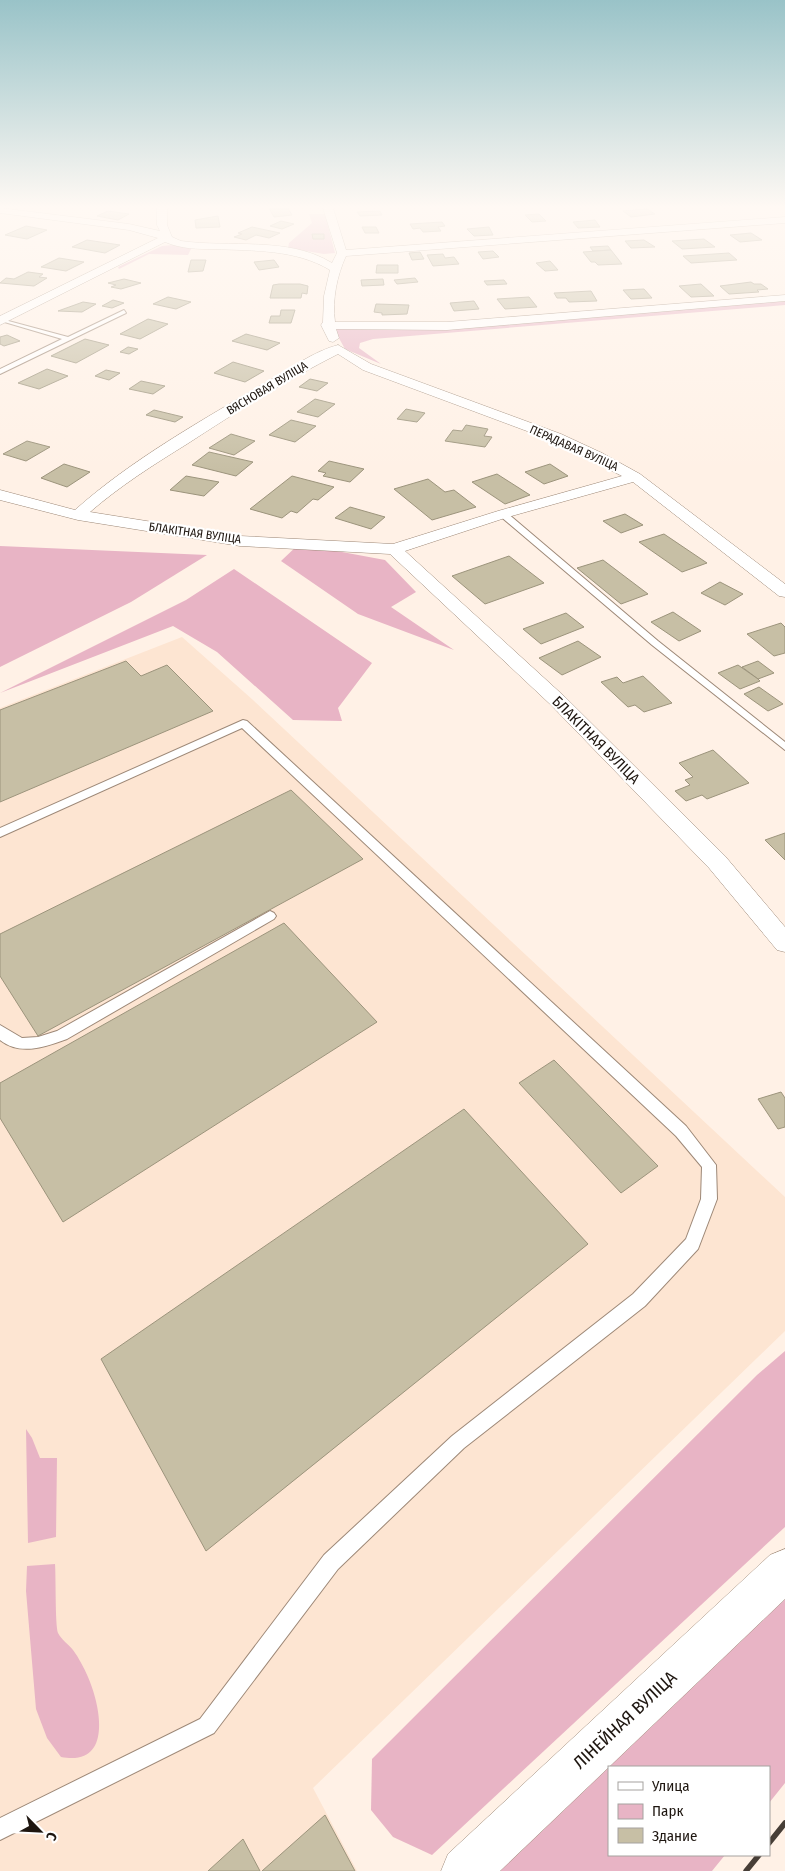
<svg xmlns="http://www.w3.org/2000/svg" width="785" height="1871" font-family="'Fira Sans Condensed',sans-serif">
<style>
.built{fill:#fde5d2}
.green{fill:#e8b4c5}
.building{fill:#c7bfa5;stroke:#9c947c}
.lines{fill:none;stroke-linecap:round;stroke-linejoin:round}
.lane-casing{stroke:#9d8877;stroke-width:2}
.street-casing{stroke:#9d8877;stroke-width:1}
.secondary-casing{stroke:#9d8877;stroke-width:1}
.lane{fill:#fff;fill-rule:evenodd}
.street{fill:#fff;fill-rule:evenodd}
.secondary{fill:#fff;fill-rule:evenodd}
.rail{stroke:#473e37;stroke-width:5.5}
.labels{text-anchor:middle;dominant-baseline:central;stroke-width:4.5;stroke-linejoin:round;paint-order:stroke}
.far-street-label{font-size:12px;fill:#1e1610;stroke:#fff}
.street-label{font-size:15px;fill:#1e1610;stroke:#fff}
.near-street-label{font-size:18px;fill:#1e1610;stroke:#fff}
</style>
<rect width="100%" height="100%" fill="#fff1e6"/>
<path class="built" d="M182,637L253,700L785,1197V1331L313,1788L357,1871H0V708Z"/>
<g class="green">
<path d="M309,214H325L335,253L324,254L288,248L289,243L312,223Z"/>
<path d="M173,245L192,247L188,255L149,254L119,269L118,267L162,246Z"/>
<path d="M785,301V305L373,339L360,343L359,348L381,364L345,349L335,331L337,329H435Z"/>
<path d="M299,544L385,560L416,592L391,607L454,650L358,614L281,561Z"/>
<path d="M0,546L207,555L131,602L0,667Z"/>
<path d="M234,569L372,663L338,708L342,721L293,720L217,652L173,626L0,693L186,600Z"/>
<path d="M785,1351V1527L432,1855L393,1837L371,1810L372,1759L757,1375Z"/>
<path d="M26,1429L32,1438L40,1458H57L56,1537L28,1543Z"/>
<path d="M55,1564C56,1577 55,1624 58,1633C61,1639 69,1645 73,1650C79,1658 84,1668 88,1677C101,1707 113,1767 61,1757L47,1738L36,1709L26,1591L27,1566Z"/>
<path d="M785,1570V1783L769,1803V1767H609V1855H725L712,1871H465Z"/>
</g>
<g class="building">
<path d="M269,208H288L292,215L274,217Z"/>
<path d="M647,209L655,214L631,217L623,211Z"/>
<path d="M108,211L129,214L118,220L97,216Z"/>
<path d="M380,211L382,215L360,216L357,212Z"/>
<path d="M539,214L546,221L532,222L525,215Z"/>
<path d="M218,216L220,227L196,228L195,220Z"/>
<path d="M595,220L600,227L578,228L573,222Z"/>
<path d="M281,221L294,224L282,229L270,226Z"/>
<path d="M442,222L445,226L438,227L441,231L423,232L420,228L413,229L410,224Z"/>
<path d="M26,226L47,230L27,239L5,235Z"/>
<path d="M252,227L280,233L269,238L256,235L246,240L234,237L242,234L238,233Z"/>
<path d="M362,227H376L379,233H365Z"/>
<path d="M489,227L493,235L474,236L467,229Z"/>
<path d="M751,233L762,240L740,242L730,235Z"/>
<path d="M312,234H324V239H313Z"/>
<path d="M704,239L715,247L682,249L672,241Z"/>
<path d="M87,240L120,245L105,253L72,247Z"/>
<path d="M644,240L655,247L631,248L625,241Z"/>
<path d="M608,246L611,250L593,251L590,247Z"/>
<path d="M611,250L622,264L598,265L595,262H591L583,252Z"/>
<path d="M493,251L499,257L483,259L478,252Z"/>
<path d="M420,252L424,259L412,260L409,253Z"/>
<path d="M729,253L737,260L691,263L683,256Z"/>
<path d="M443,254L445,258L454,257L459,264L433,266L427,255Z"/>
<path d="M59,258L84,262L66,271L41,267Z"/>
<path d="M191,260H206L203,271L188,272Z"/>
<path d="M274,260L279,267L259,270L254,262Z"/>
<path d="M550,261L558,270L545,271L536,263Z"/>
<path d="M377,265H398V273H376Z"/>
<path d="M28,272L43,274L39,277L47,278L34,286L0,283L6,278L14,279Z"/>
<path d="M415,278L418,282L397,284L394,280Z"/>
<path d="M124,279L141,283L121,289L111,287L116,285L108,283Z"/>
<path d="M383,279L384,285L362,286L361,280Z"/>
<path d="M504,280L507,284L487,285L484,281Z"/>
<path d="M751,282L754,284H761L768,289L757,290L759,292L729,294L720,286Z"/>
<path d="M279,284H300L308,286L307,294L302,293L301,298H270L273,285Z"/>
<path d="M701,284L714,296L691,297L679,286Z"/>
<path d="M644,289L652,298L631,299L623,290Z"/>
<path d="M591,291L597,301L569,302L566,298H557L554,293Z"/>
<path d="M168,297L191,302L176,309L153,304Z"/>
<path d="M529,297L537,307L505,309L497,299Z"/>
<path d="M113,300L124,303L112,308L102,306Z"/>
<path d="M474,301L479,309L454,311L450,303Z"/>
<path d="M83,302L96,304L82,312L58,311Z"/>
<path d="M376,304L409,305L407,314L382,315V313L374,312Z"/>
<path d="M281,310H295L291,323H269L271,316H280Z"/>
<path d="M148,319L168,324L140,339L120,334Z"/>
<path d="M246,334L280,343L267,350L232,341Z"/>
<path d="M7,335L20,341L4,346L0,344V337Z"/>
<path d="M85,339L109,345L76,363L51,356Z"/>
<path d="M128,347L138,349L129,354L120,352Z"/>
<path d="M233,362L264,371L245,382L214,373Z"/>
<path d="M47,369L68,376L39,389L18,383Z"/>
<path d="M106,370L120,373L109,380L95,376Z"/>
<path d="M310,379L328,383L317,391L299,387Z"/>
<path d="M141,381L165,386L153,394L129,389Z"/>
<path d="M315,399L335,404L318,417L297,412Z"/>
<path d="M406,409L425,413L417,422L397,419Z"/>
<path d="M154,410L183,417L175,422L146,415Z"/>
<path d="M291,420L316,426L295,442L269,435Z"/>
<path d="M466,425L488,429L484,436L492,437L485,447L445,441L453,430L462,431Z"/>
<path d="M231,434L255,441L234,455L209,448Z"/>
<path d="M27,441L50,447L26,461L3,454Z"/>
<path d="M209,452L253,462L236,476L192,465Z"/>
<path d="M329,461L364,469L350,482L323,476L326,473L318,471Z"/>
<path d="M64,464L90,472L67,487L41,478Z"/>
<path d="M550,464L568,476L544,484L525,472Z"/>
<path d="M497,474L530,495L505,504L472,482Z"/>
<path d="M186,476L219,482L204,496L170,490Z"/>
<path d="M292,476L334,487L318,500L313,499L297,513L291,511L282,518L250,509Z"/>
<path d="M428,479L445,492L454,490L476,507L432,520L394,489Z"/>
<path d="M350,507L385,517L371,529L335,518Z"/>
<path d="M625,514L643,525L621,533L603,521Z"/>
<path d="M664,534L707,563L682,572L639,542Z"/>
<path d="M509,556L544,583L485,604L452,576Z"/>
<path d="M603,560L648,594L621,604L577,568Z"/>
<path d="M720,582L743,594L725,605L701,593Z"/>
<path d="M673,612L701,631L679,641L651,622Z"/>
<path d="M566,613L584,627L541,644L523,629Z"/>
<path d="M781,623L785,627V653L774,656L747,634Z"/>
<path d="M578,641L601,657L562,675L539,658Z"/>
<path d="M126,661L141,676L167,665L213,711L0,802V710Z"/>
<path d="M758,661L774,673L758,679L742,667Z"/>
<path d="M738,665L758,679L760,681L740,689L718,673Z"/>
<path d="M643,676L672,703L644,712L635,705L628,707L601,682L617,677L623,683Z"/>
<path d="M759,687L783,704L768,711L744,694Z"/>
<path d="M713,750L749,783L707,799L702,795L686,801L675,791L690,785L685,780L693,777L679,763Z"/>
<path d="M291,790L363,859L38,1036L0,976V934Z"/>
<path d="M785,833V860L765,840Z"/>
<path d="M284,923L377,1022L63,1222L0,1118V1083Z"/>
<path d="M554,1060L658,1166L621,1193L519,1083Z"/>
<path d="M781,1092L785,1098V1127L778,1129L758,1099Z"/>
<path d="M464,1109L588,1244L206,1551L101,1359Z"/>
<path d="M325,1815L355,1871H262Z"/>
<path d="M243,1839L260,1871H208Z"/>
</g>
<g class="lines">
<defs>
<g id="lane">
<path d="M124,310L126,313L0,374V369L62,339L1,321V319L68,337Z"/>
<path d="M500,512H506L658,641L785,742V750L652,645L500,516Z"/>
<path d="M243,720L247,721L686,1126L716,1165L717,1199L698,1249L645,1306L464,1448L338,1569L214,1733L0,1840V1818L200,1719L324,1555L452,1436L633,1294L686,1239L701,1199L702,1167L676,1136L242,728L0,837V828Z"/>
<path d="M270,911L274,913L276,916L274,919L67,1039C45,1047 20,1056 0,1040V1025L22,1038L38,1037L57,1031Z"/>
</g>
<g id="street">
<path d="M0,208L129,224L160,231L157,225V208H167V225L172,237L181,241C230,248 288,236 332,263L337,253L323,208H333L346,250L785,217V223L346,256C337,276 332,299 335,322H447L785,295V301L447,330L336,329L339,338L333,342L329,341L321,325L323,322L324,296L330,270C295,249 254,251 214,249C198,249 181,249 165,242L0,325V316L158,238L129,230L0,213Z"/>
<path d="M338,345L371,364L561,434L602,453L640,474L785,584V597L779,596L633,482L508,517L405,551L565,697L725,856L785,927V952L777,950L709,868L551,705L390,554L240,546L78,520L0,500V490L75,510C131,460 202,420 267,382C288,370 314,351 338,345ZM338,354L363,370L551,440L622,476L498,511L393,544L240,536L90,512C120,486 153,465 187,444C236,412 285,381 338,354Z"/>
</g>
<path id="secondary" d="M785,1549V1599L500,1871H441L448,1854L770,1555Z"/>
</defs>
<use href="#lane" class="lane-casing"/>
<use href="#street" class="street-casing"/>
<use href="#secondary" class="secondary-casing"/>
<use href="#lane" class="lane"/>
<use href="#street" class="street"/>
<use href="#secondary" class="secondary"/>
<g class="rail">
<path d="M769,1843L785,1823"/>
<path d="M746,1871L759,1855"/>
</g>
</g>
<linearGradient id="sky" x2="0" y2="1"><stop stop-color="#99c3c8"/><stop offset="0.44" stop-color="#fff9f4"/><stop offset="1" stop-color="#fff9f4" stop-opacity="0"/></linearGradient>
<rect width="785" height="470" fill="url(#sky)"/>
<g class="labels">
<g class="far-street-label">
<text transform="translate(267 388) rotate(-31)">ВЯСНОВАЯ ВУЛІЦА</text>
<text transform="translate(574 448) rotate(24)">ПЕРАДАВАЯ ВУЛІЦА</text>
<text transform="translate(195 533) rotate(8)">БЛАКІТНАЯ ВУЛІЦА</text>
</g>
<g class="street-label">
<text transform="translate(596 740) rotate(45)">БЛАКІТНАЯ ВУЛІЦА</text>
</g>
<g class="near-street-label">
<text transform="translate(625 1720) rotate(-43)">ЛІНЕЙНАЯ ВУЛІЦА</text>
</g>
</g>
<rect x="608" y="1766" width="162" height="90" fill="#ffffff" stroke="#a5a29f"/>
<rect x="618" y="1782" width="25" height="8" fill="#ffffff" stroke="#a5a29f"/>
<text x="652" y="1791" font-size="15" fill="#1e1610">Улица</text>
<rect x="618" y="1804" width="25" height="15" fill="#e8b4c5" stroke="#a5a29f"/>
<text x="652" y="1816" font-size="15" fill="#1e1610">Парк</text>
<rect x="618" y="1828" width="25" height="15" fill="#c7bfa5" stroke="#a5a29f"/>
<text x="652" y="1841" font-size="15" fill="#1e1610">Здание</text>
<g transform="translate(40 1831) rotate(114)" stroke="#ffffff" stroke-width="4" paint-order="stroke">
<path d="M0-4L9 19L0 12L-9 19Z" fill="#1e1610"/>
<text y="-8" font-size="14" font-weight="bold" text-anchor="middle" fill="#1e1610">С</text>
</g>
</svg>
